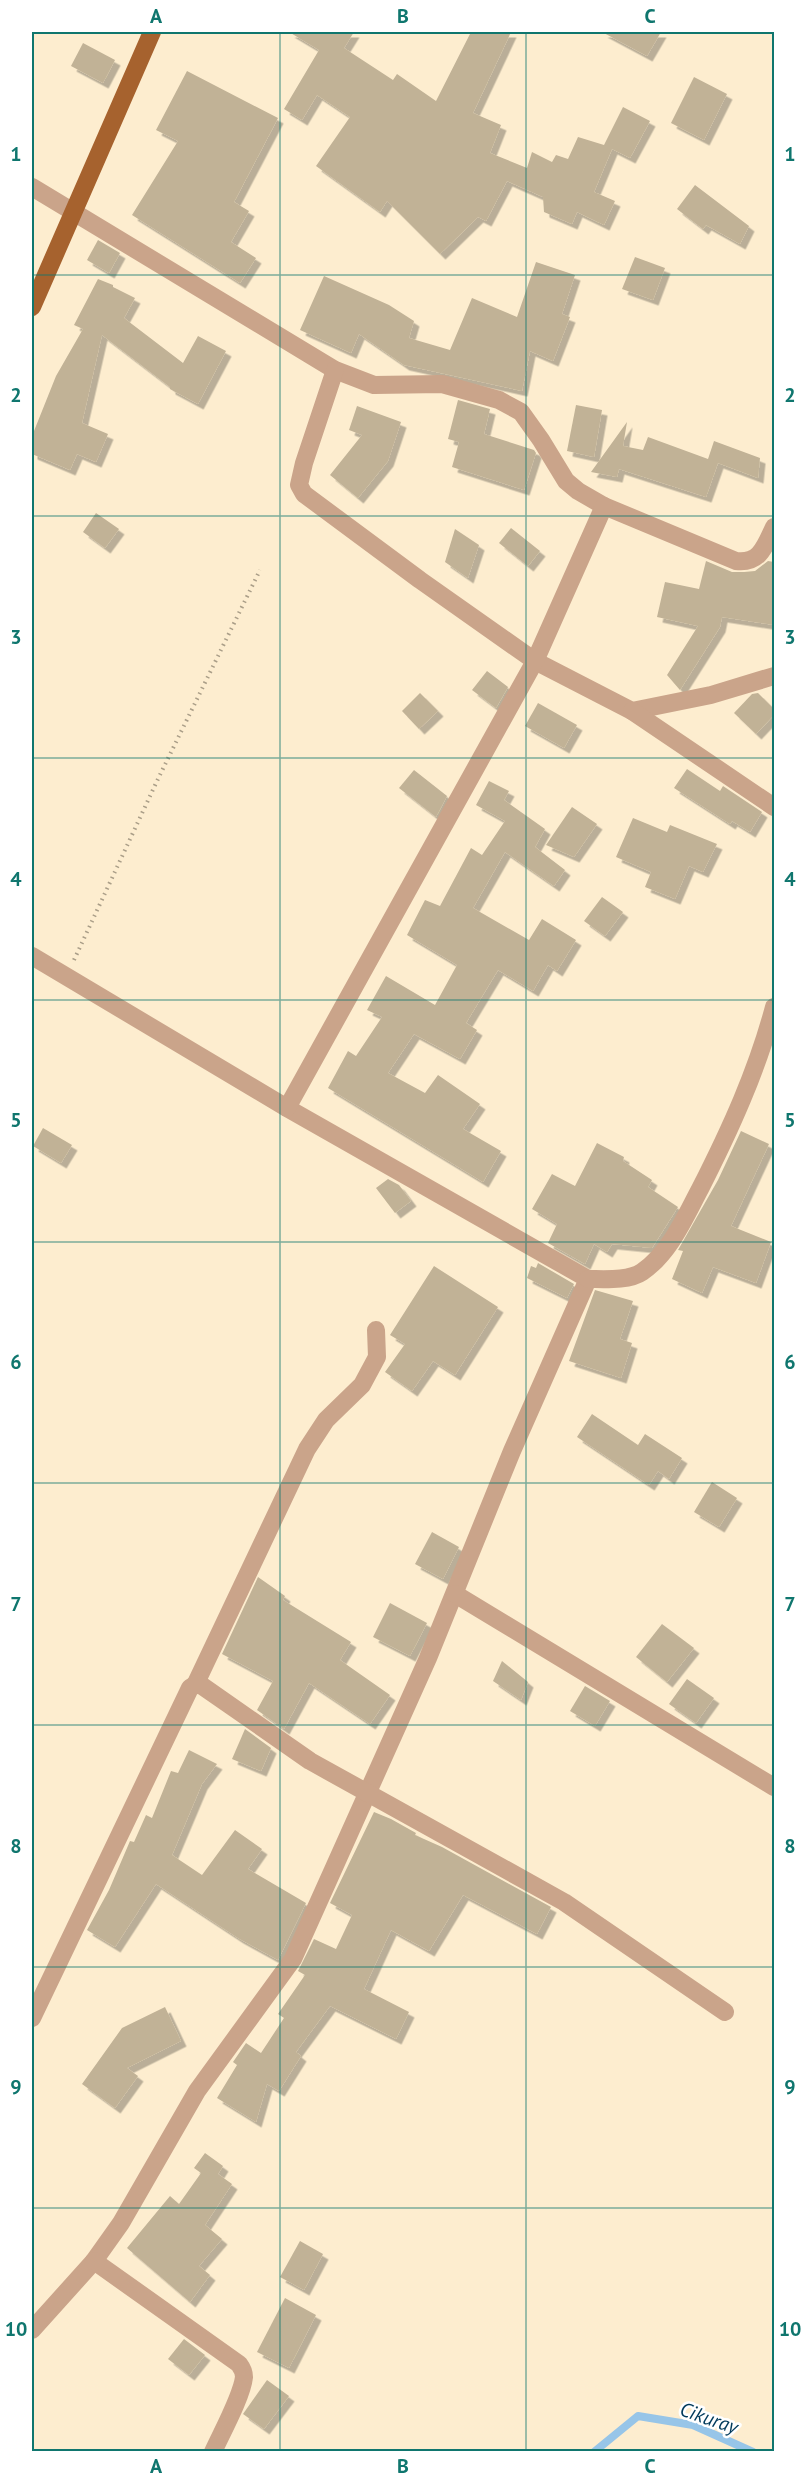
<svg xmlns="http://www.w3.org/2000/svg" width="806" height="2483" font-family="'PT Sans',sans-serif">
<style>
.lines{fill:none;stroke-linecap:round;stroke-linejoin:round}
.stream{stroke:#97c5e8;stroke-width:8}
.building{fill:#c1b296;filter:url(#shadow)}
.path{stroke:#aa9e88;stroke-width:4;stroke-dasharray:1.5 4.5;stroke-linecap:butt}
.street{stroke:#caa48a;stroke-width:18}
.primary{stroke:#a6622e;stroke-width:18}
.grid{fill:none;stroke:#0f766e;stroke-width:1.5;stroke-opacity:0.55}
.labels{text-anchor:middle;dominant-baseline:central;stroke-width:5;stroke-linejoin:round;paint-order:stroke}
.water-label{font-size:20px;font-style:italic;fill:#003a5b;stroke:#fff}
.neatline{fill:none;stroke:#0f766e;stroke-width:2}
.grid-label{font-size:20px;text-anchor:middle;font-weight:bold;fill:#0f766e}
</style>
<defs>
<filter id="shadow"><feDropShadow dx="5.5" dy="5.5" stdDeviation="0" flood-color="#0004"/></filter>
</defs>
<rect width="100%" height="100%" fill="#fdedcf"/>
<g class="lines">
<path class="stream" d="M594,2452L638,2416L693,2425L753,2452"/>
</g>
<g class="building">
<path d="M289,32H354L344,48L393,80L397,74L436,101L471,32H511L473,113L501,125L490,153L527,168L532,152L552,162L556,155L568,159L578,137L604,145L623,107L650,121L630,158L612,149L594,192L615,201L604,225L577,212L572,224L544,212L543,197L507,181L486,221L478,217L440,254L387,201L380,212L316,166L350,117L317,95L302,120L284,109L319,50Z"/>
<path d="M602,32H661L647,56Z"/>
<path d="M83,43L115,60L103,83L71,66Z"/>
<path d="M187,71L278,118L234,202L249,211L231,242L256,258L240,283L132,215L178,141L156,130Z"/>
<path d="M694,77L727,94L704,140L671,123Z"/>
<path d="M695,185L749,226L740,244L706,225L703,229L677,209Z"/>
<path d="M98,240L120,253L109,273L87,260Z"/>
<path d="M635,257L665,268L653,300L622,289Z"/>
<path d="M536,262L575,275L562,314L570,317L553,361L530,351L522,391L404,365L359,334L351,353L300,330L324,276L389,305L414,321L409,338L450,350L472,298L517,317Z"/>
<path d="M98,279L113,285V287L135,298L124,318L183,363L198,336L226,351L198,404L170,389V387L102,335L82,423L108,434L96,462L77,454L70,470L32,454V436L56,376L83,329L74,325Z"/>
<path d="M458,400L490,409L484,434L534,450L536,453L524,490L452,467L459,442L448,439Z"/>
<path d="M576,405L602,410L594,457L567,451Z"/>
<path d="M357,406L401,422L388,461L358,498L330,475L362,435L349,430Z"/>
<path d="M627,422L623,446L643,450L648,437L708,459L714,441L760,458L758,478L718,463L706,497L619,469L617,477L591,472Z"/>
<path d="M96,513L119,529L105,548L83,532Z"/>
<path d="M511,528L540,551L528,566L499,543Z"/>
<path d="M455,529L479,545L468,578L445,562Z"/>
<path d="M706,561L732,572H744L755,571L768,561L774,562V625L722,617L720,627L680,690L667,675L698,626L657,617L665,582L699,589Z"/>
<path d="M487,671L508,687L496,708L472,690Z"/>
<path d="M420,693L438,711L419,729L402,711Z"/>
<path d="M758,693L774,709V715L756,734L734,713L752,694Z"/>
<path d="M538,703L577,725L564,748L525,726Z"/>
<path d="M687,769L720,791L723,786L762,812L750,832L732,821L730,824L674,788Z"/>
<path d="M414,770L447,796L436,817L399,788Z"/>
<path d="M489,781L509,791L504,800L545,829L535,847L565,870L554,886L505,852L473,908L529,940L542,919L576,940L557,971L548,965L533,991L498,970L466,1023L477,1030L460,1059L414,1034L388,1073L425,1093L438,1075L480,1104L463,1129L501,1151L483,1182L328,1088L348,1051L356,1056L382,1017L367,1010L386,976L435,1005L457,965L407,935L425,900L440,906L471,848L482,855L505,821L476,805Z"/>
<path d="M572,807L597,824L574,857L546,845Z"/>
<path d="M633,818L667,832L670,825L717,844L703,872L689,866L675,899L645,887L651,872L616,857Z"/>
<path d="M602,897L623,912L605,936L584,921Z"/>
<path d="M43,1128L72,1145L61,1163L33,1146Z"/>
<path d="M741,1131L769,1144L731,1226L771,1242L756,1283L713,1267L702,1293L672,1279L683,1251L678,1250L718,1180Z"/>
<path d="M597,1143L624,1157L623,1161L652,1180L648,1187L678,1207L652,1248L612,1244L607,1252L594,1244L585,1264L548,1243L557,1224L532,1209L552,1174L575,1186Z"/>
<path d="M388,1179L399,1185L411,1201L395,1213L376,1188Z"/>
<path d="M538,1263L574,1284L567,1298L527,1278L531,1266L536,1268Z"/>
<path d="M434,1266L498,1307L455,1375L433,1361L412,1391L385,1372L405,1344L390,1335Z"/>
<path d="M595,1290L633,1301L620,1339L632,1343L621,1378L569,1361Z"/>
<path d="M592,1414L638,1445L645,1434L682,1458L669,1479L658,1471L649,1485L577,1437Z"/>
<path d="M712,1482L737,1498L719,1527L694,1512Z"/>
<path d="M432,1532L459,1547L443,1579L415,1564Z"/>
<path d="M258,1577L285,1596L283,1600L351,1642L340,1660L390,1695L370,1724L309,1683L284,1729L257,1710L273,1681L222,1654Z"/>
<path d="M390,1603L427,1623L410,1656L373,1637Z"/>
<path d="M662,1624L694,1648L667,1682L636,1657Z"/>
<path d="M502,1661L528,1682L521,1700L493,1681Z"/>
<path d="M687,1679L714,1698L696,1723L669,1704Z"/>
<path d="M585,1686L610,1701L595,1726L570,1711Z"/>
<path d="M245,1729L271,1748L261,1771L232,1759Z"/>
<path d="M189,1750L217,1764L202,1784L172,1855L202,1875L235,1830L262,1849L248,1869L306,1903L278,1960L238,1938L156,1884L115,1947L87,1930L109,1890L130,1841L134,1842L146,1815L152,1818L171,1771L178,1773Z"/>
<path d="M374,1812L391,1819L416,1833L415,1835L442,1847L551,1907L537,1934L463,1895L429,1951L391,1930L364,1989L409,2012L396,2039L330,2006L296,2052L301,2056L279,2091L267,2084L256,2122L217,2098L237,2065L233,2062L246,2043L261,2053L284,2018L278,2014L305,1975L298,1971L314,1939L336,1949L352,1915L330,1903Z"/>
<path d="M165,2007L181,2041L127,2068L138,2076L115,2108L82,2084L122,2028Z"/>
<path d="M205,2153L223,2166L218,2174L232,2184L205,2225L222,2239L199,2266L210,2275L190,2302L127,2248L170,2196L179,2204L201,2173L194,2168Z"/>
<path d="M300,2241L323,2254L304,2290L280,2277Z"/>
<path d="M285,2298L316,2315L289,2368L257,2352Z"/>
<path d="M184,2339L205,2355L189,2375L168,2359Z"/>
<path d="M267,2380L289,2396L264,2429L243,2414Z"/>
</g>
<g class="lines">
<path class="path" d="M74,960L157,781L260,570"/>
<g class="street">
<path d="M32,187L335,370L374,385L442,384L499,400L521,412L541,440L566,481L578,491L604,506L736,561C760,564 765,546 774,527"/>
<path d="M335,370L304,463L299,485L304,494L420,580L535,661L632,711L711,695L774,676"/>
<path d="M632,711L774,807"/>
<path d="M32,956L287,1108L588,1279L512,1451L428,1658L293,1959L197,2091L121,2223L94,2261L32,2330"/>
<path d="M287,1108L535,661L604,506"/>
<path d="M588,1279C604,1279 629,1281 642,1272C670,1253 685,1217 700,1189C730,1130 757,1071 774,1007"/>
<path d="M455,1594L774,1787"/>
<path d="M196,1683L307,1449L326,1420L362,1385L377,1357L376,1330"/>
<path d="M32,2018L190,1688L198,1683L310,1761L564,1902L725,2012"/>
<path d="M94,2261L239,2364C242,2368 244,2371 244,2377C242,2396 222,2432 213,2452"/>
</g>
<path class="primary" d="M32,307L152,32"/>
</g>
<path class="grid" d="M280,32V2452M526,32V2452M32,275H774M32,516H774M32,758H774M32,1000H774M32,1242H774M32,1483H774M32,1725H774M32,1967H774M32,2208H774"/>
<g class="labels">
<g class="water-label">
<text transform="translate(709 2418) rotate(19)">Cikuray</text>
</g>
</g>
<rect width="806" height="2483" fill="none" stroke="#ffffff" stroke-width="66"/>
<rect x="33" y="33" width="740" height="2417" class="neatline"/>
<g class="grid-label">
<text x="156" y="23">A</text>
<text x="403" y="23">B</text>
<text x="650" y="23">C</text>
<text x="16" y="161">1</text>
<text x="790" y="161">1</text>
<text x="16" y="402">2</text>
<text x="790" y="402">2</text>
<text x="16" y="644">3</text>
<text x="790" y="644">3</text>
<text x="16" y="886">4</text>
<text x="790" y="886">4</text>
<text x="16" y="1127">5</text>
<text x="790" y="1127">5</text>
<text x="16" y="1369">6</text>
<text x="790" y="1369">6</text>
<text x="16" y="1611">7</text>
<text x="790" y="1611">7</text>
<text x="16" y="1853">8</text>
<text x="790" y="1853">8</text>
<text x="16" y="2094">9</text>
<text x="790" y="2094">9</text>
<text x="16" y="2336">10</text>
<text x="790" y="2336">10</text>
<text x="156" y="2473">A</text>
<text x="403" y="2473">B</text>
<text x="650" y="2473">C</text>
</g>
</svg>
